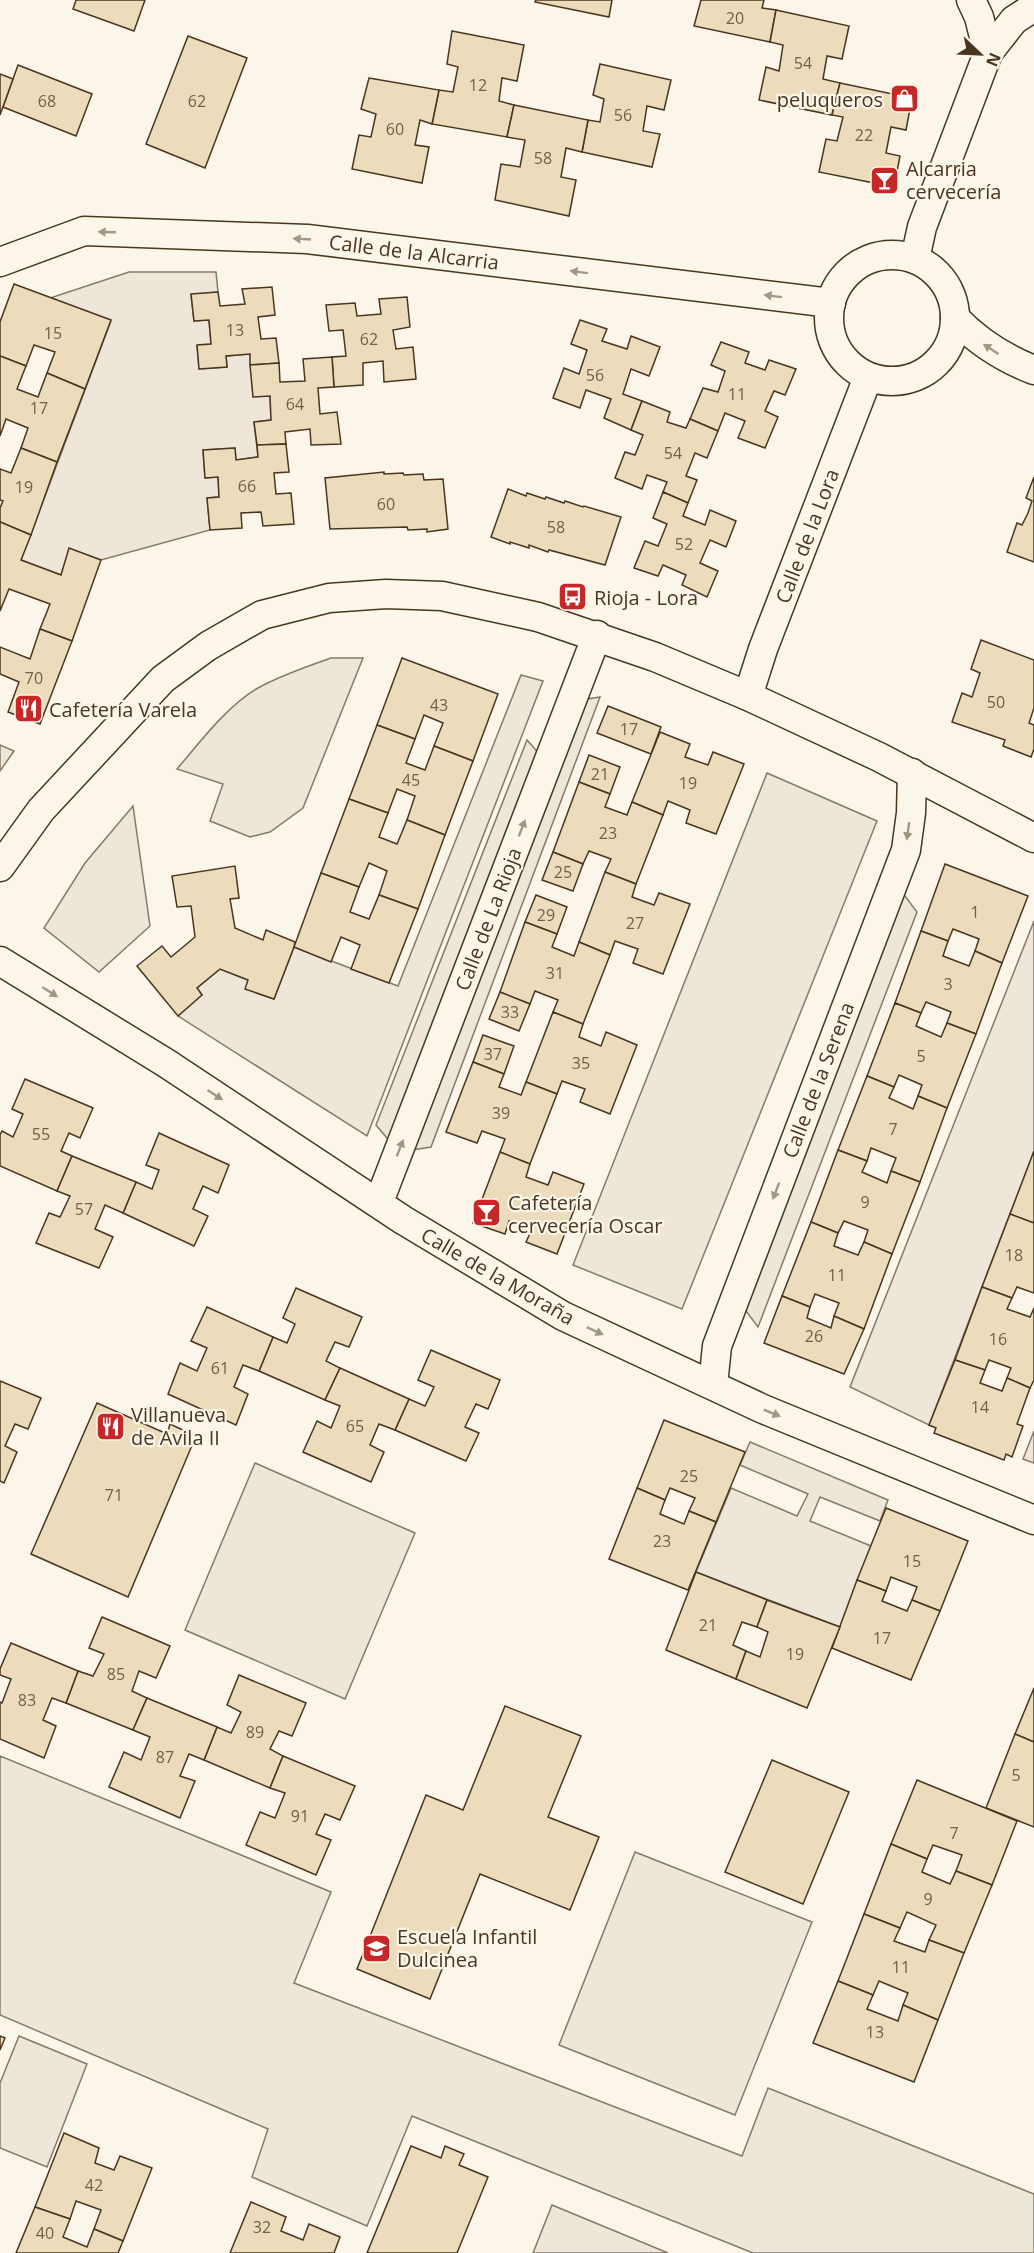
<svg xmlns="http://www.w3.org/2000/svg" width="1034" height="2253" font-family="'Open Sans',sans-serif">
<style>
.green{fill:#ede6d9;stroke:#887966;stroke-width:1.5}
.parking{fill:#ede7d9;stroke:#887966;stroke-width:1.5}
.building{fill:#ecdcbc;stroke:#4a3520;stroke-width:1.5}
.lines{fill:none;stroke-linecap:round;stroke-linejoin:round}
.minor-casing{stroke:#4a3520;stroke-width:31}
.minor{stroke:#fbf6e9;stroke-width:28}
.oneway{fill:#a29684}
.labels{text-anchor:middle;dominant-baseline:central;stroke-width:4.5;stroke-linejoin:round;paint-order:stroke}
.number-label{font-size:16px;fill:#725f47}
.poi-label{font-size:20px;fill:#4a3520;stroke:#fbf6e9;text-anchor:start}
.street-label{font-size:20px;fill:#4a3520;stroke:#fbf6e9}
</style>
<rect width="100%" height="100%" fill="#fbf6e9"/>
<g class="green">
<path d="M129,272H216L218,292L191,295L194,321L209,320L211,344L197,346L199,369L227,367L226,356L250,354L253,396H270L271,420L254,422L258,457L236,460L235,448L203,450L205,478L218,477L219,497L207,498L210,530L101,560L70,549L61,575L21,560L111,321L50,298Z"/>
<path d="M331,658H363L303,808L270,832L250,837L210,821L223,784L177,769C200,742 228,705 258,688C281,675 306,667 331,658Z"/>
<path d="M521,675L543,681L367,1136L178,1016L202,995L197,988L220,969L248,980L246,989L274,999L294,947L398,986Z"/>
<path d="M0,745L14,751L0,771Z"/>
<path d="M767,773L877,821L682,1309L573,1265Z"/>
<path d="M133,806L150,926L99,972L44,928L85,863Z"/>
<path d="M1034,921V1151L929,1425L850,1387Z"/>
<path d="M255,1463L415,1533L345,1699L185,1630Z"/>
<path d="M635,1852L812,1922L735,2115L559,2045Z"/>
<path d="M19,2036L87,2064L47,2167L0,2148V2083Z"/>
<path d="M552,2205L668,2253H533Z"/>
</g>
<g class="parking">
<path d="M600,697L431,1147L405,1151L575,701Z"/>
<path d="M527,740L542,757L392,1144L376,1125Z"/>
<path d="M899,888L917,912L758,1327L740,1303Z"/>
<path d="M1034,1431V1463L1023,1459Z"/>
<path d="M750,1442L888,1500L880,1521L820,1497L810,1521L871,1546L840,1627L696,1572L731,1488L797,1516L808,1494L740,1465Z"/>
<path d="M0,1756L331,1892L294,1983L742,2156L768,2088L1034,2194V2253H753L412,2116L367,2226L252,2177L268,2129L0,2015Z"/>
</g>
<g class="building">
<path d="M76,0H145L134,31L73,9Z"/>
<path d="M536,0H612L609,17L535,2Z"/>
<path d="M701,0H764L762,8L776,10L770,42L694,26Z"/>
<path d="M776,10L849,26L842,59L827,56L823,79L840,83L832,115L759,100L766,67L779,71L783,45L770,42Z"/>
<path d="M452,31L524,45L517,81L502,78L499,101L514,105L507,137L432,124L439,90L453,92L458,67L447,64Z"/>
<path d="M188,36L247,58L205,168L146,144Z"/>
<path d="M600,64L671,80L664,110L647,106L643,131L660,134L652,167L582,152L588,120L600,122L604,99L593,95Z"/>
<path d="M18,65L92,94L76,136L3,107Z"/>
<path d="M0,74L13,79L0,115Z"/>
<path d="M369,78L439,90L432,124L420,120L415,145L429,147L422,183L352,169L359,135L371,137L376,114L361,109Z"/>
<path d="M840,83L912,98L906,130L891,127L886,153L900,156L894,187L819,172L826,139L837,141L843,117L832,115Z"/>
<path d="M514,105L588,120L582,152L566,148L561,177L576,180L569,216L495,200L501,164L520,167L525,140L507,137Z"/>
<path d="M14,284L111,320L85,389L47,373L55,352L34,345L26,366L0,356V322Z"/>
<path d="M272,287L275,315L258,317L261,339L276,338L279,363L250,365V354L226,356L227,367L199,369L197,345L211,344L209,320L194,321L191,294L218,292L220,306L245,304L242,289Z"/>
<path d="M407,297L410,327L393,330L396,349L413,347L416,379L384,382L383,361L363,363V385L334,387L332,357L346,356L343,330L329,331L326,305L355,303L357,316L381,314L379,299Z"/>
<path d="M580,320L607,329L602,341L627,349L631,336L660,347L649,376L631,369L623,394L642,401L631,430L604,418L611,399L586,390L580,408L553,398L564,368L579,374L587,350L571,344Z"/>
<path d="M721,342L749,352L745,363L765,370L769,360L796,369L785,395L774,391L765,411L778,417L765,448L738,438L745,421L725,413L718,431L690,419L703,388L718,392L725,371L711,365Z"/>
<path d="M0,356L26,366L17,389L38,397L47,373L85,389L57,462L21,448L28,428L6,419L0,436Z"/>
<path d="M332,357L334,387L318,388L320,414L337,412L341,444L311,445L310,429L285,432L286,444L257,445L254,422L271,420L270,396L253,397L250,365L279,363L280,382L305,381L303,359Z"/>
<path d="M642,401L670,412L667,422L686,428L690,419L718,431L707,458L695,453L686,476L697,480L688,503L663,492L667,482L647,475L642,489L615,478L625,452L635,455L643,435L631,430Z"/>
<path d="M286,444L289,472L274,473L276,494L291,493L294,524L263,526L261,512L241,513L242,528L210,530L207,498L219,497L218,477L205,478L203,450L235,448L236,460L258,457L257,445Z"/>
<path d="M21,448L57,462L31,535L0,522V508L3,501L0,500V469L11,473Z"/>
<path d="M384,472V474L403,473L404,475L423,474L424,480L443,479L448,529L427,532V529L408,530L407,527L330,529L325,478Z"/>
<path d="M1034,477V562L1007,552L1017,523L1022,525L1028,513L1032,501L1026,498Z"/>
<path d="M508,489L526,496L527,493L545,499L546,497L564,503L565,501L583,507L584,506L621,517L605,565L549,550L548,552L529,545V548L510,542V544L491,537Z"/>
<path d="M663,492L688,503L683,516L705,525L710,510L736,521L726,547L710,540L700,563L718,571L707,597L682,585L686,575L663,565L658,576L634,568L645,541L658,546L667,524L653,518Z"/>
<path d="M0,522L31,535L21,560L61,575L69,548L101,560L72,641L40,629L50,604L9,589L0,611Z"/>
<path d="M40,629L72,641L40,724L8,712L19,682L0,674V647L30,659Z"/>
<path d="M981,640L1034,660V708L1029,723L1034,725V749L1031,757L1003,746L1005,740L952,722L962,693L972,697L980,673L971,669Z"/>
<path d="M402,658L498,694L473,761L434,746L443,723L424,715L415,739L377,725Z"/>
<path d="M608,706L661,727L651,754L597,733Z"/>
<path d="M377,725L415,739L406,763L425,770L434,746L473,761L445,835L407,820L415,796L397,789L388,813L349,799Z"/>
<path d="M660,732L690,744L685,757L708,765L713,752L744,764L716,834L686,823L690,810L668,801L663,815L632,802Z"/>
<path d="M589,755L620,767L610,794L579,782Z"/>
<path d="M579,782L610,794L605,807L627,815L632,802L663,815L636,884L605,872L611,859L589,851L583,864L553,852Z"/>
<path d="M349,799L388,813L379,837L397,844L407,820L445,835L418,909L379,895L387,871L369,863L359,887L321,873Z"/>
<path d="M553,852L583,864L573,891L542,880Z"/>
<path d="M945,864L1028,896L1002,963L975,951L979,939L953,929L948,941L921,931Z"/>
<path d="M235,866L239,898L230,899L235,928L263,940L266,930L295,942L294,947L274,999L245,989L248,980L220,969L197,988L202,995L178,1016L137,966L162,946L171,957L195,937L191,906L177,907L172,876Z"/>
<path d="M605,872L636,884L632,897L654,905L659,893L690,904L663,974L633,963L638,949L615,941L610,955L579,942Z"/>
<path d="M321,873L359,887L350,912L369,919L379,895L418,909L389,983L351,969L360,945L341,937L331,962L294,947Z"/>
<path d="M536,895L567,907L557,934L525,922Z"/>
<path d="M525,922L557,934L552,947L574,956L579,942L610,955L583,1024L553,1012L558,1000L535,991L530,1004L500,992Z"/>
<path d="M921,931L948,941L943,956L969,966L975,951L1002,963L976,1034L947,1023L951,1012L926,1002L921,1013L895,1003Z"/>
<path d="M500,992L530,1004L519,1031L489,1019Z"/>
<path d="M895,1003L921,1013L916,1026L941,1037L947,1023L976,1034L947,1108L918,1096L922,1085L899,1075L894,1087L867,1076Z"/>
<path d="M553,1012L583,1024L579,1037L601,1046L606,1032L637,1045L610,1114L580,1102L585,1089L562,1081L557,1094L526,1082Z"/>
<path d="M483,1035L514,1046L504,1074L473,1062Z"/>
<path d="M473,1062L504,1074L499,1087L521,1095L526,1082L557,1094L530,1164L500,1152L505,1139L482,1131L477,1143L446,1132Z"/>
<path d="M867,1076L894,1087L889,1098L913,1109L918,1096L947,1108L920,1182L891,1171L896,1158L871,1148L867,1161L838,1150Z"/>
<path d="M25,1079L93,1108L80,1138L69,1133L61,1151L72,1156L57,1191L0,1166V1135L2,1131L13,1137L23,1114L12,1109Z"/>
<path d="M159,1133L229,1165L218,1193L203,1186L193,1209L208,1216L194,1246L123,1213L136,1182L152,1189L159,1170L146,1165Z"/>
<path d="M838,1150L867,1161L862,1172L887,1183L891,1171L920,1182L892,1254L864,1242L868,1230L844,1221L838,1233L811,1222Z"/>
<path d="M1034,1151V1223L1010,1214Z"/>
<path d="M500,1152L530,1164L526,1177L548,1185L553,1172L584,1184L557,1254L526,1242L532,1229L509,1221L505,1234L473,1223Z"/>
<path d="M72,1156L136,1182L123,1213L105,1205L95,1229L113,1237L99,1268L36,1243L49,1213L60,1217L70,1196L57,1191Z"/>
<path d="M1010,1214L1034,1223V1293L1017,1287L1012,1298L982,1287Z"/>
<path d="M811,1222L838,1233L834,1246L858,1255L864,1242L892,1254L864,1329L834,1316L839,1303L815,1294L810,1307L782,1296Z"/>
<path d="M982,1287L1012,1298L1007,1309L1030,1317L1034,1308V1380L1030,1388L1007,1378L1011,1368L989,1360L985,1370L955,1360Z"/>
<path d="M296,1288L362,1317L349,1347L335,1342L326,1361L340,1368L325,1400L259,1371L273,1337L287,1343L295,1324L283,1318Z"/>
<path d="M782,1296L810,1307L807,1318L831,1328L834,1316L864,1329L844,1374L764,1343Z"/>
<path d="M207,1307L273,1337L259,1371L243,1365L234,1387L248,1394L236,1425L168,1394L180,1363L197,1371L207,1348L191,1341Z"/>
<path d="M431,1350L500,1380L488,1409L476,1404L465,1427L479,1433L466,1461L395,1430L409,1399L425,1406L434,1387L418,1380Z"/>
<path d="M955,1360L985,1370L980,1383L1002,1391L1007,1378L1030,1388L1017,1424L1023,1426L1012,1457L1006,1454L1004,1460L934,1433L936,1428L929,1425Z"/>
<path d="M340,1368L409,1399L395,1430L379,1424L370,1445L384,1452L371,1482L303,1452L317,1421L331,1428L340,1406L325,1400Z"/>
<path d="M0,1381L41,1398L28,1429L15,1424L5,1446L17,1452L4,1483L0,1481Z"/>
<path d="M97,1403L167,1434L170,1424L196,1436L128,1597L31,1554Z"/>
<path d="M664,1420L745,1452L716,1522L689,1511L695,1498L670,1488L665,1500L637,1488Z"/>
<path d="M637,1488L665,1500L660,1514L684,1524L689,1511L716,1522L688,1590L609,1559Z"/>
<path d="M886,1508L968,1541L940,1611L912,1600L917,1587L891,1577L886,1591L857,1580Z"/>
<path d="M696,1572L767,1600L757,1627L742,1622L733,1645L746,1651L736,1679L666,1650Z"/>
<path d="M857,1580L886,1591L882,1601L907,1611L912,1600L940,1611L911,1680L832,1648Z"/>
<path d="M767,1600L840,1627L807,1708L736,1679L746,1651L760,1657L768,1632L757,1627Z"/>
<path d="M102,1617L170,1646L156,1678L139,1671L132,1691L147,1698L133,1730L66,1703L78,1671L93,1676L104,1654L89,1648Z"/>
<path d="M11,1643L78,1671L66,1703L52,1698L43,1720L56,1726L44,1758L0,1739V1702L2,1703L11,1679L0,1675V1669Z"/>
<path d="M239,1675L306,1703L292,1736L279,1731L270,1749L283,1756L270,1788L204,1760L217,1727L231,1733L241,1712L227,1705Z"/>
<path d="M1034,1688V1742L1015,1734Z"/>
<path d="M147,1698L217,1727L204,1760L189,1754L180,1776L195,1781L180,1818L109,1787L124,1752L141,1760L150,1737L133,1730Z"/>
<path d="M505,1706L581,1736L548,1817L599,1837L570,1910L480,1874L430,1999L357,1969L426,1795L463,1810Z"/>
<path d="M1015,1734L1034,1742V1827L986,1808Z"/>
<path d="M283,1756L355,1786L340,1820L325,1814L316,1834L331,1840L316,1875L246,1845L260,1812L275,1818L285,1793L270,1788Z"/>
<path d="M772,1760L849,1792L803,1904L725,1872Z"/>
<path d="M917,1780L1017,1821L992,1885L956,1871L962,1855L933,1845L927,1859L891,1844Z"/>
<path d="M891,1844L927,1859L922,1872L950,1884L956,1871L992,1885L964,1953L929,1940L936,1925L907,1912L900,1928L864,1914Z"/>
<path d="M864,1914L900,1928L894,1941L925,1952L929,1940L964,1953L938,2020L903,2005L908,1993L879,1981L873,1995L838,1981Z"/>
<path d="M838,1981L873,1995L867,2009L898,2021L903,2005L938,2020L914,2082L813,2043Z"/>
<path d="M0,2036L5,2038L0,2050Z"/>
<path d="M64,2133L99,2148L95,2163L114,2170L120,2156L152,2168L123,2241L94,2229L101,2210L76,2201L70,2219L35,2207Z"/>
<path d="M411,2146L441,2158L445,2146L464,2154L459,2165L488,2177L457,2253H367Z"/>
<path d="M251,2202L286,2217L281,2231L303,2240L309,2224L340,2237L334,2253H230Z"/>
<path d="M35,2207L70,2219L63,2237L87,2247L94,2229L123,2241L118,2253H16Z"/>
</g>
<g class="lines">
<defs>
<g id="minor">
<path d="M971,0L979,17L988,53"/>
<circle cx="892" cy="318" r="63"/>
<path d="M915,259L922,227L988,53L1014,20L1034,7"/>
<path d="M0,262L84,231L307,239L831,303"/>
<path d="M955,318C978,342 1003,358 1034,370"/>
<path d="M748,696L763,649L868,377"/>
<path d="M0,867L41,810L163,679L208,646L262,615L329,598L386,594L442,596L538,617L655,657L748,696L879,757L1034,838"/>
<path d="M0,961L166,1063L403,1220L563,1316L763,1409L1034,1520"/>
<path d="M379,1202L597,635"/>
<path d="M713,1385L717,1346L906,850L911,813L912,773"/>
</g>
</defs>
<use href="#minor" class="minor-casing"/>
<use href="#minor" class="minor"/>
</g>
<defs><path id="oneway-solid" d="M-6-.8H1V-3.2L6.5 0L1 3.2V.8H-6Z" transform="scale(1.5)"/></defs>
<g class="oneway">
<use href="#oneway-solid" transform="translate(107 232) rotate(-178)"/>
<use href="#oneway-solid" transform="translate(302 239) rotate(-177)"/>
<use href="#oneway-solid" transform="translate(579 272) rotate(-173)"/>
<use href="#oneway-solid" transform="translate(773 296) rotate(-173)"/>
<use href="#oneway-solid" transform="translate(991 349) rotate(-147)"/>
<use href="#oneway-solid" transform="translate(522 828) rotate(-69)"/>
<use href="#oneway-solid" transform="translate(908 831) rotate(98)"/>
<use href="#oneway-solid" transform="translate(50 992) rotate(32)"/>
<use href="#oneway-solid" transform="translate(215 1095) rotate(33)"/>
<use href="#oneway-solid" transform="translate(400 1148) rotate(-69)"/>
<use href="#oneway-solid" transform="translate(776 1191) rotate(111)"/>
<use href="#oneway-solid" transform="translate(595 1331) rotate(25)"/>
<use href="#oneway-solid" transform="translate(772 1413) rotate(22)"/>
</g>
<defs>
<symbol id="shop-square" viewBox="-11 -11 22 22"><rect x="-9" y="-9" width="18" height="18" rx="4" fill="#c62828" stroke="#fbf6e9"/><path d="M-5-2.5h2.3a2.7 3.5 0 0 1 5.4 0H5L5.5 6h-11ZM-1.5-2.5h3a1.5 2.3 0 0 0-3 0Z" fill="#fff"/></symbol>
<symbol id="bar-square" viewBox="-11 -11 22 22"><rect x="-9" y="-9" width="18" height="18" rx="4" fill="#c62828" stroke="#fbf6e9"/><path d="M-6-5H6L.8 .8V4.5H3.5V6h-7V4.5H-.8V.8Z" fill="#fff"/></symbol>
<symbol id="bus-square" viewBox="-11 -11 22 22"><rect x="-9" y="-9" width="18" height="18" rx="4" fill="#c62828" stroke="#fbf6e9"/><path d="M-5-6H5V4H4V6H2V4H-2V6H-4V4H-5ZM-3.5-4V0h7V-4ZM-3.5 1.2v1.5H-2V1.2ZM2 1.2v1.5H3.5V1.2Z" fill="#fff"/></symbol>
<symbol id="restaurant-square" viewBox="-11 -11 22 22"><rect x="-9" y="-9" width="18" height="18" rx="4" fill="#c62828" stroke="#fbf6e9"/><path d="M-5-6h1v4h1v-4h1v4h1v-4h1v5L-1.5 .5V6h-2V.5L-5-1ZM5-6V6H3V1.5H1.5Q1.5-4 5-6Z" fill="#fff"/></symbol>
<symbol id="school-square" viewBox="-11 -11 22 22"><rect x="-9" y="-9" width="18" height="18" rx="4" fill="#c62828" stroke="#fbf6e9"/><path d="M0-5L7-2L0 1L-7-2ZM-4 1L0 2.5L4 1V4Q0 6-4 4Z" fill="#fff"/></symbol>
</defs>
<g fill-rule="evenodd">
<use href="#shop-square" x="888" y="82" width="33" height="33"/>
<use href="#bar-square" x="868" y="164" width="33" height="33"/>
<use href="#bus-square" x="556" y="580" width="33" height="33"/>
<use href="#restaurant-square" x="12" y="692" width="33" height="33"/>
<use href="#bar-square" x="470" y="1196" width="33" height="33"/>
<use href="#restaurant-square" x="94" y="1410" width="33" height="33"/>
<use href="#school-square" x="360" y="1932" width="33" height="33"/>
</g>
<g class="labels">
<g class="number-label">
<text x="735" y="18">20</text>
<text x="803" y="63">54</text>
<text x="478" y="85">12</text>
<text x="47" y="101">68</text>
<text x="197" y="101">62</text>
<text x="623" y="115">56</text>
<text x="395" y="129">60</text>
<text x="864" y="135">22</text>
<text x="543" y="158">58</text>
<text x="235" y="330">13</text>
<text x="53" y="333">15</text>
<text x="369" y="339">62</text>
<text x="595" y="375">56</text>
<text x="737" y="394">11</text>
<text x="295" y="404">64</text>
<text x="39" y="408">17</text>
<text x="673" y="453">54</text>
<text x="247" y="486">66</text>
<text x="24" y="487">19</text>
<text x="386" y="504">60</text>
<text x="556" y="527">58</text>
<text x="684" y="544">52</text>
<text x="34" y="678">70</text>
<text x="996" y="702">50</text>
<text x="439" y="705">43</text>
<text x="629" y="729">17</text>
<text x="600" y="774">21</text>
<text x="411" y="780">45</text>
<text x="688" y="783">19</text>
<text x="608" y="833">23</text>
<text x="563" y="872">25</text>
<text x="975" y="912">1</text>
<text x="546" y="915">29</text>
<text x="635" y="923">27</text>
<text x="555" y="973">31</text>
<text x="948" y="984">3</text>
<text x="510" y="1012">33</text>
<text x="493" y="1054">37</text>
<text x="921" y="1056">5</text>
<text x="581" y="1063">35</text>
<text x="501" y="1113">39</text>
<text x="893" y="1129">7</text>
<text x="41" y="1134">55</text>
<text x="865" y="1202">9</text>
<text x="84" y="1209">57</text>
<text x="1014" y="1255">18</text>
<text x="837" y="1275">11</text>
<text x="814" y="1336">26</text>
<text x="998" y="1339">16</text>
<text x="220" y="1368">61</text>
<text x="980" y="1407">14</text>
<text x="355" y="1426">65</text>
<text x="689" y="1476">25</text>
<text x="114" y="1495">71</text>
<text x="662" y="1541">23</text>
<text x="912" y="1561">15</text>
<text x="708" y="1625">21</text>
<text x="882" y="1638">17</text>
<text x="795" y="1654">19</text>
<text x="116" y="1674">85</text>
<text x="27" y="1700">83</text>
<text x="255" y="1732">89</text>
<text x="165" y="1757">87</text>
<text x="1016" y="1775">5</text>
<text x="300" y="1816">91</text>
<text x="954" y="1833">7</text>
<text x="928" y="1899">9</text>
<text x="901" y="1967">11</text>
<text x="875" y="2032">13</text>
<text x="94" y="2185">42</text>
<text x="262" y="2227">32</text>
<text x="45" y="2233">40</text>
</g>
<g class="poi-label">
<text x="883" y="99" text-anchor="end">peluqueros</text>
<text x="906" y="168">Alcarria<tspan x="906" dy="23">cervecería</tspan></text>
<text x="594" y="597">Rioja - Lora</text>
<text x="49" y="709">Cafetería Varela</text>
<text x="508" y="1202">Cafetería<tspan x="508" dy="23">cervecería Oscar</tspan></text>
<text x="131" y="1414">Villanueva<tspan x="131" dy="23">de Avila II</tspan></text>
<text x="397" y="1936">Escuela Infantil<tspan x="397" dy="23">Dulcinea</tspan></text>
</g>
<g class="street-label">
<text transform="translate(414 252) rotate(7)">Calle de la Alcarria</text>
<text transform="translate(807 536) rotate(-69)">Calle de la Lora</text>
<text transform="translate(488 919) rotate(-69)">Calle de La Rioja</text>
<text transform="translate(818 1080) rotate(-69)">Calle de la Serena</text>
<text transform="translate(498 1276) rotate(30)">Calle de la Moraña</text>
</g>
</g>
<g transform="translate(980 54) rotate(113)" stroke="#fbf6e9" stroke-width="4.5" paint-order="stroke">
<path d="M0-4.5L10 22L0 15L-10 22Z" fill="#4a3520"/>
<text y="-9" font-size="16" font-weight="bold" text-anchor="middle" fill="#4a3520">N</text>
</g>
</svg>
